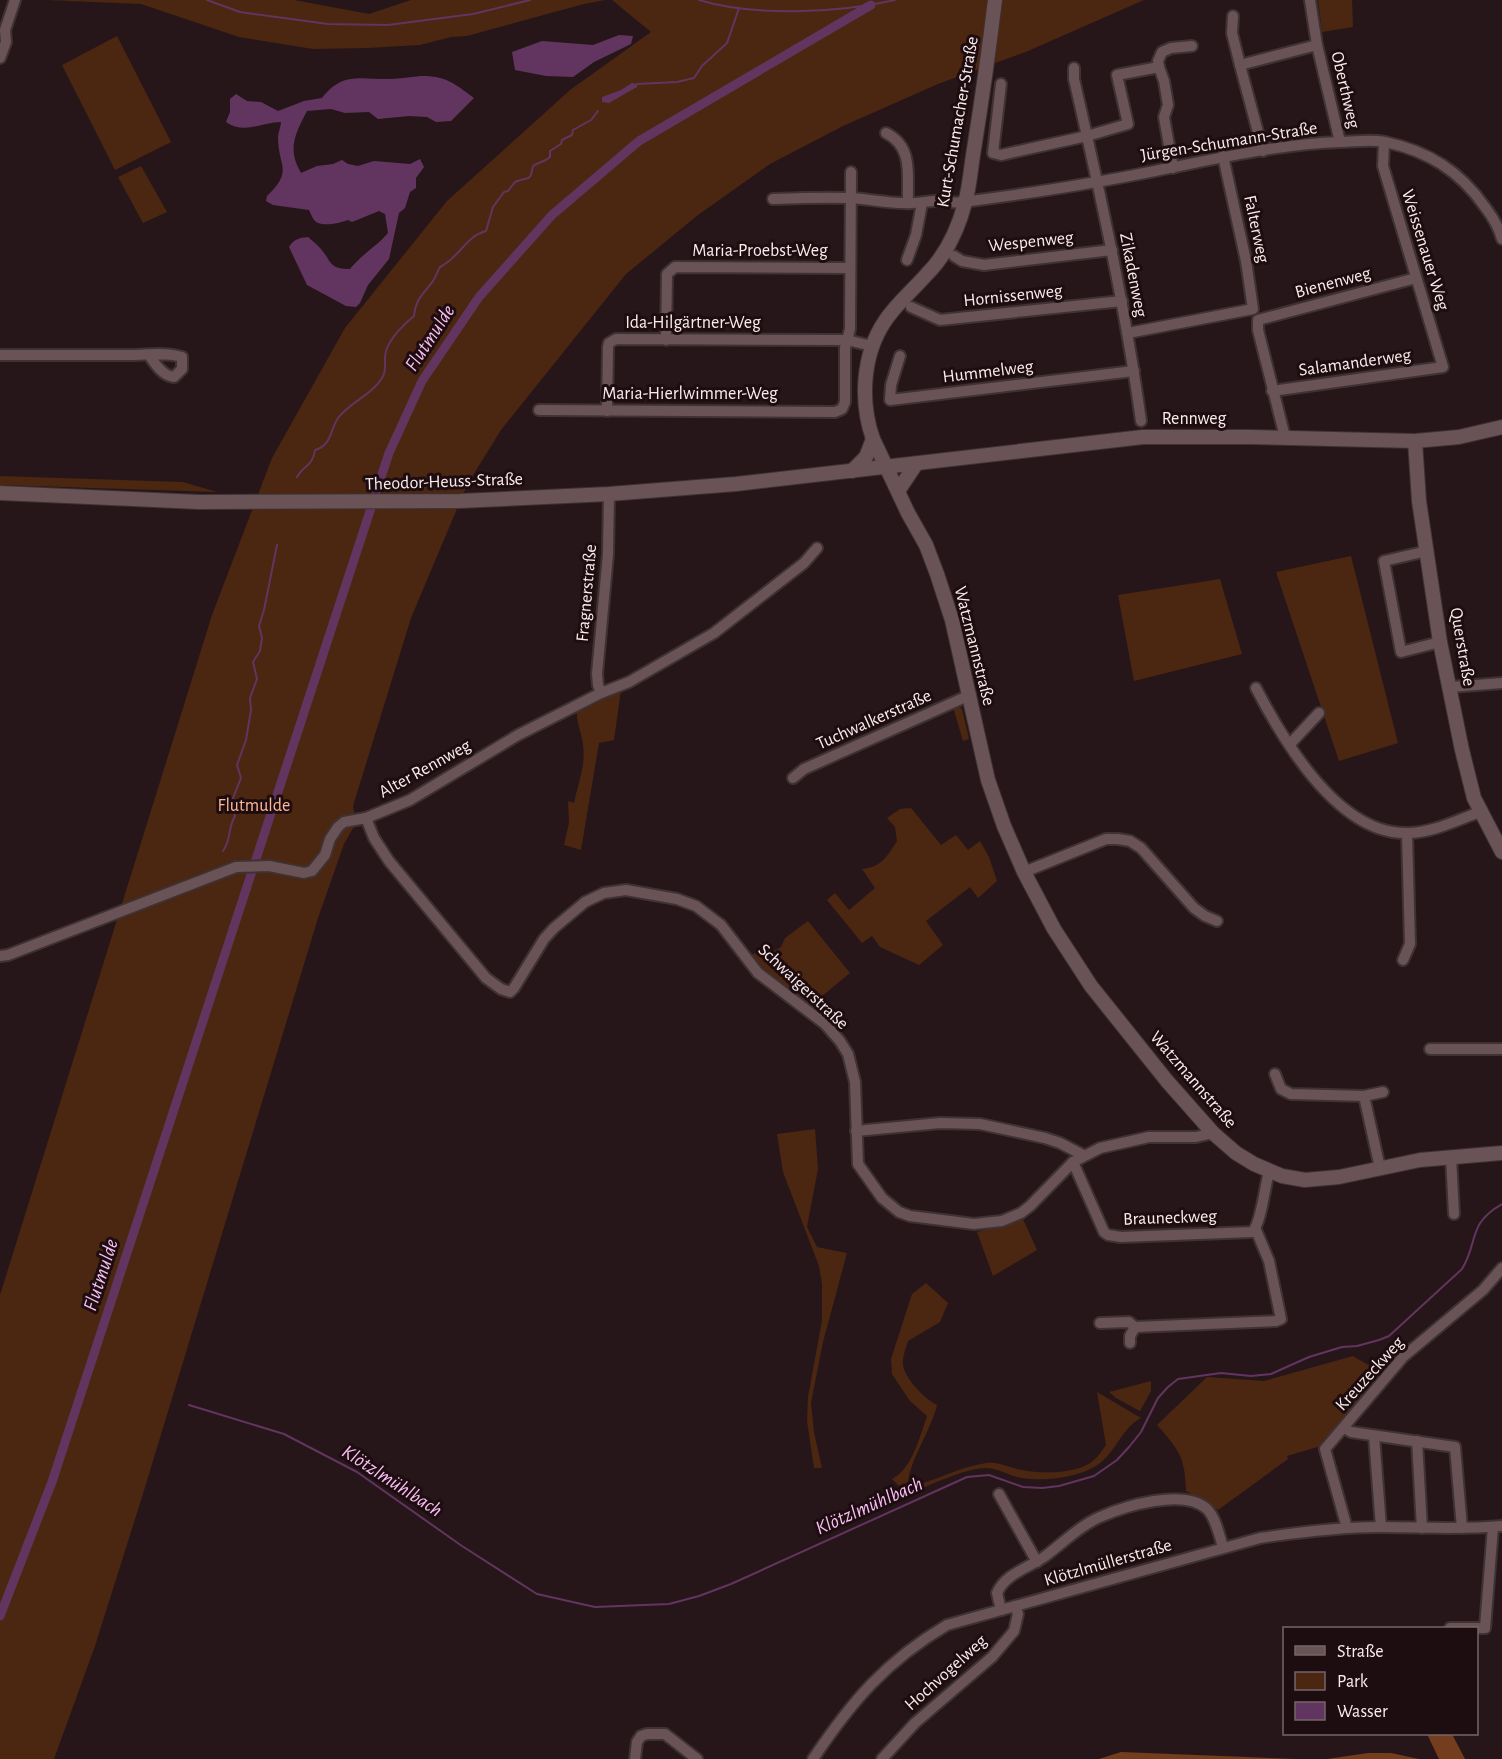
<svg xmlns="http://www.w3.org/2000/svg" width="1502" height="1759" font-family="'Alegreya Sans',sans-serif">
<style>
.green{fill:#4b2611}
.forest{fill:#743d1d}
.water{fill:#623560}
.lines{fill:none;stroke-linecap:round;stroke-linejoin:round}
.stream{stroke:#623560;stroke-width:2}
.canal{stroke:#623560;stroke-width:9}
.street-casing{stroke:#3e3233;stroke-width:14}
.secondary-casing{stroke:#3e3233;stroke-width:16}
.street{stroke:#695356;stroke-width:10}
.secondary{stroke:#695356;stroke-width:14}
.labels{text-anchor:middle;dominant-baseline:central;stroke-width:6;stroke-linejoin:round;paint-order:stroke}
.street-label{font-size:18px;fill:#f9eced;stroke:#1e0d10}
.park-label{font-size:18px;fill:#ffb894;stroke:#1e0d10}
.water-label{font-size:20px;font-style:italic;fill:#fac0f5;stroke:#1e0d10}
</style>
<rect width="100%" height="100%" fill="#271619"/>
<g class="green">
<path d="M47,0H294L369,14L411,0H605L584,4L467,36L451,37L420,45L368,48L313,49L239,37L141,4Z"/>
<path d="M612,0H1144L1028,51L938,84L843,126L770,164L698,215L626,274L501,430L467,485L411,618L353,806L356,823L344,844L318,918L142,1497L95,1646L54,1759H0V1295L212,615L272,458L345,328L447,201L570,90L651,32Z"/>
<path d="M1318,0H1352L1353,27L1322,32Z"/>
<path d="M117,36L171,142L115,170L62,65Z"/>
<path d="M141,166L167,212L143,223L118,177Z"/>
<path d="M0,476L183,482L217,492L0,485Z"/>
<path d="M1351,556L1398,743L1339,761L1276,572Z"/>
<path d="M1220,579L1242,654L1134,681L1118,595Z"/>
<path d="M621,690L614,740L599,743L581,850L564,845L569,823L568,801L574,803C578,784 586,764 583,745C582,733 576,723 577,711Z"/>
<path d="M958,706L962,709L969,739L963,741L953,707Z"/>
<path d="M911,808L941,845L956,835L968,850L980,841L989,857L997,881L978,898L970,887L926,921L943,945L919,965L880,947L872,936L862,943L827,900L835,893L849,910L875,888L862,869C882,867 887,856 897,841L895,827L887,818L900,809Z"/>
<path d="M808,921L850,973L815,1002L804,1001L800,998L764,969L752,955L754,953C763,957 773,952 781,947L785,938Z"/>
<path d="M815,1129L818,1169L807,1227L817,1247L847,1253L823,1342L811,1403L814,1432L822,1468H814L807,1421L808,1397L822,1320V1284L819,1266L783,1172L777,1134Z"/>
<path d="M1023,1219L1037,1250L993,1276L977,1232Z"/>
<path d="M926,1283L948,1303L940,1322L908,1341C906,1348 902,1358 903,1365C905,1379 925,1399 937,1405C931,1431 908,1462 908,1486L911,1487C937,1480 959,1467 986,1463C999,1461 1010,1468 1022,1470C1042,1474 1079,1474 1094,1460C1099,1456 1102,1450 1106,1445L1097,1392L1141,1418C1120,1429 1115,1456 1094,1467C1072,1479 1041,1482 1017,1477C1006,1474 997,1468 986,1468C966,1468 930,1485 911,1493L898,1485L892,1479C912,1469 920,1436 927,1416L910,1401L892,1374L891,1359L912,1294Z"/>
<path d="M1353,1356L1382,1373L1321,1446L1287,1456L1288,1459L1218,1510L1186,1491C1185,1457 1179,1450 1157,1425L1207,1377L1264,1381Z"/>
<path d="M1151,1381V1391L1140,1411L1116,1398L1109,1392Z"/>
</g>
<g class="forest">
<path d="M1427,1734H1452L1465,1759H1439Z"/>
<path d="M1121,1752L1296,1759H1099Z"/>
<path d="M1368,1753H1391L1419,1759H1327Z"/>
</g>
<g class="water">
<path d="M619,35L633,36L631,44L594,62L573,77L546,76L515,70L512,52L542,41L593,45Z"/>
<path d="M421,76C446,76 454,83 474,98L451,121L436,122L427,117L409,116L378,119L369,112L345,113L331,109L307,111C295,134 287,149 301,173L317,166L333,164L342,160L348,164L358,166L374,161L410,164L420,159L424,167L416,178V188L410,192L405,208L399,213L389,259L368,285L360,303L356,307L346,306L307,285L289,247C294,239 299,238 308,237C312,241 317,244 320,248C332,261 328,269 350,269C362,254 376,247 388,233L385,214L379,211L352,222L348,220C340,223 326,226 318,223C313,221 311,214 309,210L273,205L266,201L267,196C294,170 278,167 278,137C278,132 281,127 281,122C262,122 244,135 226,122L230,112V99L236,94L247,101L261,102L278,111L304,101L322,98C342,72 359,79 387,79C398,79 409,77 421,76Z"/>
<path d="M632,83L637,84V87L609,103L602,102V97L621,90Z"/>
</g>
<g class="lines">
<g class="stream">
<path d="M207,0L240,12L328,24L388,25L473,14L530,0"/>
<path d="M699,0C755,17 838,13 895,0"/>
<path d="M637,84L677,82L694,78L702,66L727,43L739,8"/>
<path d="M297,477C303,466 313,466 315,450C332,445 330,430 338,418C350,402 372,395 382,378C388,369 383,361 386,351C390,338 404,324 414,316C416,297 424,294 433,281C436,277 437,272 440,267C460,257 466,236 486,231L493,207L504,192L508,191L515,182C529,176 530,183 533,166C538,162 545,162 550,157V151L561,144L562,140L572,135L573,130L591,120L598,111"/>
<path d="M223,851C232,838 227,830 235,816L231,803L241,778L237,765L246,740L251,710L250,698L257,679L253,662L260,651L262,638L259,626L264,610L277,545"/>
<path d="M189,1405L284,1434L357,1472L462,1546L537,1594L595,1607L669,1604L699,1596L731,1584L967,1477L989,1475L1023,1487L1042,1488L1059,1486L1094,1476L1117,1460L1129,1447L1141,1432L1158,1398L1168,1387L1178,1379L1221,1373L1251,1376L1271,1374L1309,1357L1342,1347L1357,1346L1379,1340L1389,1336L1462,1269C1479,1241 1467,1224 1502,1204"/>
</g>
<path class="canal" d="M0,1616L52,1482L389,453L422,381L479,297L552,215L639,141L871,5"/>
<defs>
<g id="street">
<path d="M1310,0L1317,45"/>
<path d="M1233,16L1232,33L1240,65"/>
<path d="M0,58L6,42L5,30L15,0"/>
<path d="M1159,67L1158,61L1162,52L1171,48L1192,46"/>
<path d="M1074,68V79C1100,192 1125,306 1141,421"/>
<path d="M1001,84L993,153L1001,155L1087,136L1128,124L1117,75L1159,67L1164,81L1168,105L1164,117L1173,168"/>
<path d="M886,133C914,147 907,176 908,203"/>
<path d="M1263,151L1240,65L1317,45L1340,142"/>
<path d="M773,199C799,198 825,197 850,198C869,199 886,203 905,203C915,204 926,201 936,201C946,201 954,204 963,202C1033,193 1104,182 1174,167C1229,156 1284,144 1340,142C1355,142 1370,139 1385,142C1428,151 1460,171 1485,207C1492,216 1499,228 1502,239"/>
<path d="M954,256L962,261L984,265L1112,250"/>
<path d="M907,260L916,235L922,203"/>
<path d="M911,307L940,320L1122,301"/>
<path d="M1128,333L1253,309L1246,261L1223,156"/>
<path d="M666,340L667,274L675,267L850,268"/>
<path d="M0,355C44,355 87,355 131,355C146,355 167,352 182,357V369L174,377C163,376 155,364 149,355"/>
<path d="M900,356L891,385L890,400L1134,371"/>
<path d="M1272,391L1443,367L1383,166L1384,142"/>
<path d="M539,410L835,412L842,409L845,402V348L850,329L851,172"/>
<path d="M607,411L608,347L609,343L616,339L847,340L872,346"/>
<path d="M1285,437L1258,330V320L1416,278"/>
<path d="M1427,551L1384,561L1401,652L1440,642"/>
<path d="M1451,687L1502,683"/>
<path d="M1256,688C1284,742 1340,837 1410,833C1434,832 1457,820 1480,812"/>
<path d="M601,693L598,685L597,674L608,554L609,494"/>
<path d="M1290,744L1319,713"/>
<path d="M793,778L804,769L970,695"/>
<path d="M366,818L374,838L389,861L486,978L501,989L510,992L514,988L544,939L554,928L585,902L604,893L626,890L677,899L696,906L721,925L758,973L825,1024L840,1041L848,1054L855,1082L858,1164L882,1198L899,1212L910,1216L974,1224L1002,1221L1021,1213L1030,1206L1073,1162L1100,1148L1149,1137H1196L1213,1133"/>
<path d="M1024,872L1106,839H1118L1130,841L1141,848L1194,908L1205,916L1217,921"/>
<path d="M0,956L8,955L236,867L269,866L304,873L312,871L325,855L330,839L338,827L344,822L366,818L410,800L518,735L601,693L629,682L714,633L804,563L817,548"/>
<path d="M1403,960L1410,944L1407,833"/>
<path d="M1430,1049H1502"/>
<path d="M1275,1074L1281,1089L1291,1094L1364,1096L1383,1092"/>
<path d="M1364,1096L1380,1168"/>
<path d="M856,1131L940,1123L980,1124L1045,1138L1060,1143L1083,1155"/>
<path d="M1451,1157L1454,1214"/>
<path d="M1073,1162L1104,1232L1108,1235L1121,1237L1252,1232C1261,1225 1265,1185 1269,1172"/>
<path d="M1100,1323L1129,1322L1135,1327L1130,1336V1343"/>
<path d="M1135,1327L1276,1321L1281,1319L1269,1261L1256,1230"/>
<path d="M1344,1428L1351,1432L1455,1447L1462,1528"/>
<path d="M1374,1436L1381,1527"/>
<path d="M1417,1441L1422,1528"/>
<path d="M999,1494L1037,1562"/>
<path d="M1347,1528L1325,1449L1403,1357L1483,1290L1502,1268"/>
<path d="M1001,1610L997,1593C1005,1574 1028,1568 1044,1557C1062,1544 1079,1526 1100,1517C1125,1506 1184,1488 1207,1509C1216,1518 1219,1535 1223,1547"/>
<path d="M1450,1628H1485L1493,1527"/>
<path d="M635,1759L637,1742L641,1736L647,1734H665L697,1759"/>
<path d="M813,1759C852,1701 886,1661 947,1625L1260,1538C1300,1532 1340,1527 1381,1527C1421,1527 1461,1530 1502,1526"/>
<path d="M882,1759L915,1723L992,1657L1014,1631L1018,1614L1015,1606"/>
</g>
<g id="secondary">
<path d="M995,0C989,50 982,99 974,149C971,166 970,185 965,203C958,229 946,255 927,274C913,290 896,304 885,321C862,355 860,402 873,439L908,513L926,545L937,574L952,620L988,780L1004,826L1024,872L1054,929L1091,986L1167,1081L1213,1133L1236,1153L1254,1164L1282,1176L1305,1180L1339,1177L1420,1160L1502,1153"/>
<path d="M1415,441L1419,501L1440,642L1462,750L1474,798L1502,852"/>
<path d="M852,471L866,457L873,439"/>
<path d="M898,491L916,464"/>
<path d="M0,493L199,502L460,501L609,494L736,484L1143,437H1250L1415,441L1459,437L1502,427"/>
</g>
</defs>
<use href="#street" class="street-casing"/>
<use href="#secondary" class="secondary-casing"/>
<use href="#street" class="street"/>
<use href="#secondary" class="secondary"/>
</g>
<g class="labels">
<g class="street-label">
<text transform="translate(1345 90) rotate(77)">Oberthweg</text>
<text transform="translate(958 122) rotate(-80)">Kurt-Schumacher-Straße</text>
<text transform="translate(1229 142) rotate(-9)">Jürgen-Schumann-Straße</text>
<text transform="translate(1256 229) rotate(78)">Falterweg</text>
<text transform="translate(1031 242) rotate(-6)">Wespenweg</text>
<text transform="translate(1425 250) rotate(73)">Weissenauer Weg</text>
<text x="760" y="251">Maria-Proebst-Weg</text>
<text transform="translate(1133 275) rotate(79)">Zikadenweg</text>
<text transform="translate(1333 283) rotate(-15)">Bienenweg</text>
<text transform="translate(1013 296) rotate(-6)">Hornissenweg</text>
<text x="693" y="323">Ida-Hilgärtner-Weg</text>
<text transform="translate(1355 363) rotate(-8)">Salamanderweg</text>
<text transform="translate(988 372) rotate(-7)">Hummelweg</text>
<text x="690" y="394">Maria-Hierlwimmer-Weg</text>
<text x="1194" y="419">Rennweg</text>
<text transform="translate(444 482) rotate(-2)">Theodor-Heuss-Straße</text>
<text transform="translate(587 593) rotate(-85)">Fragnerstraße</text>
<text transform="translate(974 646) rotate(76)">Watzmannstraße</text>
<text transform="translate(1462 647) rotate(80)">Querstraße</text>
<text transform="translate(874 720) rotate(-24)">Tuchwalkerstraße</text>
<text transform="translate(425 769) rotate(-29)">Alter Rennweg</text>
<text transform="translate(803 987) rotate(43)">Schwaigerstraße</text>
<text transform="translate(1193 1080) rotate(49)">Watzmannstraße</text>
<text transform="translate(1170 1218) rotate(-2)">Brauneckweg</text>
<text transform="translate(1370 1374) rotate(-48)">Kreuzeckweg</text>
<text transform="translate(1108 1563) rotate(-16)">Klötzlmüllerstraße</text>
<text transform="translate(946 1673) rotate(-42)">Hochvogelweg</text>
</g>
<g class="park-label">
<text x="254" y="806">Flutmulde</text>
</g>
<g class="water-label">
<text transform="translate(430 338) rotate(-57)">Flutmulde</text>
<text transform="translate(101 1275) rotate(-72)">Flutmulde</text>
<text transform="translate(392 1481) rotate(33)">Klötzlmühlbach</text>
<text transform="translate(869 1506) rotate(-24)">Klötzlmühlbach</text>
</g>
</g>
<rect x="1283" y="1627" width="195" height="108" fill="#1e0d10" stroke="#766668" stroke-width="1.5"/>
<rect x="1295" y="1646" width="30" height="9" fill="#695356" stroke="#766668" stroke-width="1.5"/>
<text x="1337" y="1657" font-size="18" fill="#f9eced">Straße</text>
<rect x="1295" y="1672" width="30" height="18" fill="#4b2611" stroke="#766668" stroke-width="1.5"/>
<text x="1337" y="1687" font-size="18" fill="#f9eced">Park</text>
<rect x="1295" y="1702" width="30" height="18" fill="#623560" stroke="#766668" stroke-width="1.5"/>
<text x="1337" y="1717" font-size="18" fill="#f9eced">Wasser</text>
</svg>
